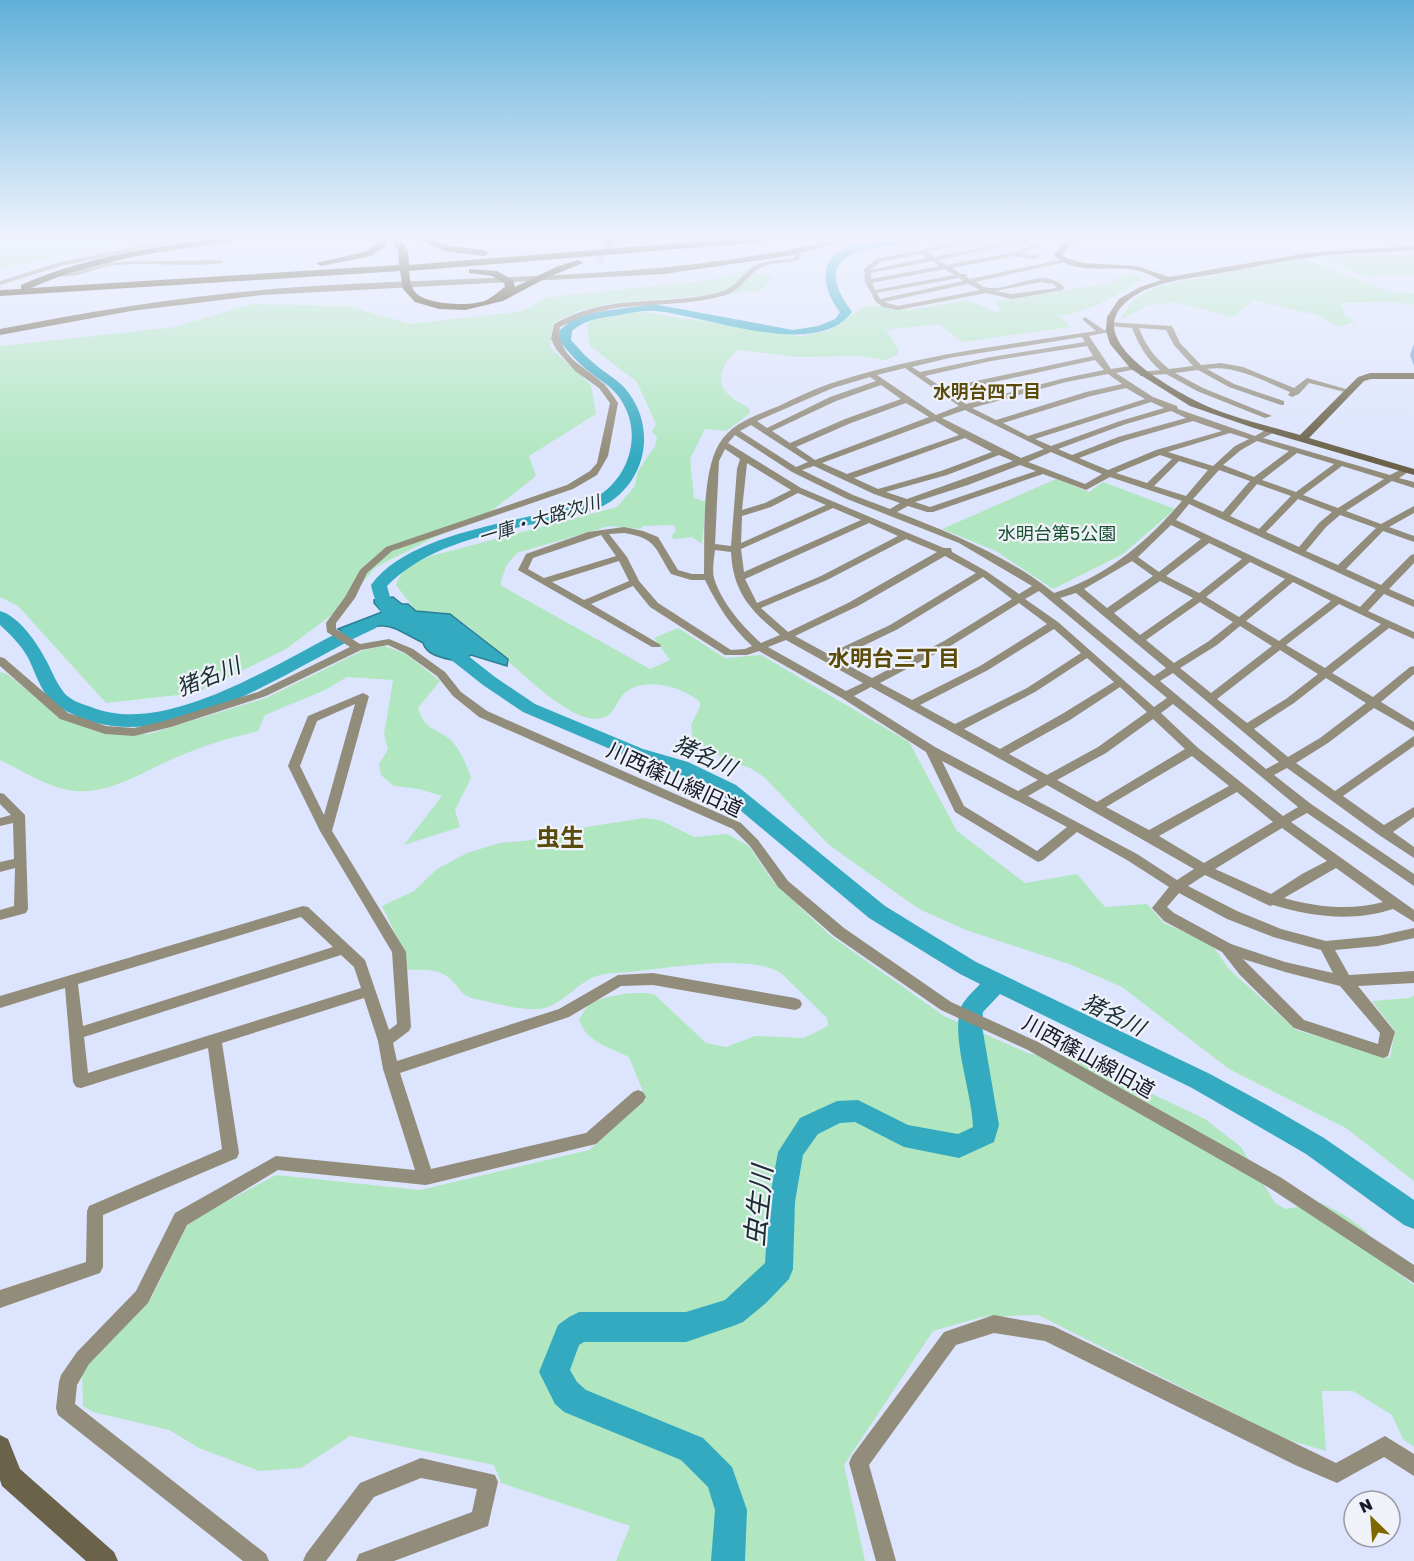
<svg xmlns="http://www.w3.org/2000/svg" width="1414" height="1561" font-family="'Golos Text','Noto Sans JP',sans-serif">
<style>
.green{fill:#b1e7c0}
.water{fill:#34aac1;stroke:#2b7f93;stroke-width:1.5}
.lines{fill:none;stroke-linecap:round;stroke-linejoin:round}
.river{fill:#34aac1;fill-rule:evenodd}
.secondary-tunnel{stroke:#b5bcd2;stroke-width:9;stroke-dasharray:9 4.5;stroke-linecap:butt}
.street{fill:#928c7b;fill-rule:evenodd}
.secondary{fill:#6a6249;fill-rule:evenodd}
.highway{fill:#372c04;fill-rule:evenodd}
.wall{fill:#709dd3}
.labels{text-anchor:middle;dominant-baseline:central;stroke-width:4.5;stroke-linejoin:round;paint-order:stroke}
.far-neighbourhood-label{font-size:18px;font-weight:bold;fill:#5b4b0b;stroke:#f0f2fa}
.far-water-label{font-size:18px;font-style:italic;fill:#1a2e32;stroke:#f0f2fa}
.far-park-label{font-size:18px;fill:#19512f;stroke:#f0f2fa}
.street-label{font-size:21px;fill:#171a28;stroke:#f0f2fa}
.neighbourhood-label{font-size:22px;font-weight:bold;fill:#5b4b0b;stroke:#f0f2fa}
.water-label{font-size:22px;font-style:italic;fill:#1a2e32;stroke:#f0f2fa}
.quarter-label{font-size:24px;font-weight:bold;fill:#5b4b0b;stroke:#f0f2fa}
.near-water-label{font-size:27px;font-style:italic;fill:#1a2e32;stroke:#f0f2fa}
</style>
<rect width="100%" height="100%" fill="#dde4fd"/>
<g class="green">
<path d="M0,239H143L0,268Z"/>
<path d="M1414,254V276L1376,275L1371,279L1319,257Z"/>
<path d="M1300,258L1391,292L1414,293V305L1395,302L1340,303L1346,316L1355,322L1339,327L1317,315L1253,300L1234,317L1175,302L1147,306L1120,320L1132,301L1159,286Z"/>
<path d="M745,270L774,277L760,291L613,303L578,311L553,323L550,347L591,385L596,414L529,456L536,476L485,516L431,539L376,567L337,611L286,649L196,693L106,703L18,606L0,597V346L175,327L251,304L347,306L411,324L522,311L548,297L712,280Z"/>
<path d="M1135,273L1143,279C1113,298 1094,309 1059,316L1071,327L962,342L939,324L886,330L898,349V354L886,360L858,356L798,357L738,350C724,360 713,382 729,395C735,401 743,404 750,409L749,414L726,431L705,429L690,459L694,498L706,502L702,544L692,537L674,539L671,536L676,531L674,525L643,526L640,529L609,526L517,553L506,566L500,585L650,669L670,660L654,638L678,628L725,658L761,655L909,742L957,831L1025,883L1077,874L1105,907L1147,904L1164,923L1211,944L1229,969L1296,1030L1390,1058L1395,1031L1372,1001L1409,998L1414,995V1181L1346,1128L1229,1069L1122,987L1069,964L966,930L919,909L829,845L764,777L752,769L723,758L693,740L691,725L700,707V702C682,687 648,677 627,691C614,700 618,718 595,719C558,719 488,636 452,615C443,610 426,612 416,611L396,585C400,569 416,562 431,556L617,507L635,486L638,471L655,446L657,438L652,431L656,424L637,382L590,346L587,324L596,317L642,312L800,336L828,331L863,307L870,305L910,310L967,300L997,312L1001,311L995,302L998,301L1110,283L1113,282L1115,278Z"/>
<path d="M1056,479L1089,492L1103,482L1175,509L1123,554L1053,589L996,551L942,529Z"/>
<path d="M384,646L406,654L440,681L418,708C424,728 432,727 447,737C458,744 467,765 471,778L455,810L460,827L404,845L442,796L419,789L394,786L381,775L379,764L388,749L384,734L393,680L347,677L325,690L265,715L258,731C229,738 202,746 175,758C144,771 111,794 76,791C50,789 23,771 0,760V672L7,674L63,719L108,734H149L266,698L364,650Z"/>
<path d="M644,818L660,820L694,837L727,834L749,846L774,883L831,936L944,1016L1030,1054L1074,1057L1205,1119L1241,1147L1275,1203L1286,1209L1321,1203L1343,1214L1365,1230L1390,1267L1414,1285V1447L1403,1439L1392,1415L1353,1391H1322L1326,1451L1285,1439L1038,1315L982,1317L933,1331L844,1465L865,1561H616L630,1526L501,1483L494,1465L350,1436L301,1468L259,1471L199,1448L169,1430L93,1412L83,1406L82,1369L152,1297L188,1222L276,1175L420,1190L589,1150L646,1099L629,1057C611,1048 584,1041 579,1019C582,1015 586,1007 590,1004C605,995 640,990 655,995L706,1043L726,1047L755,1036L804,1038L828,1026L827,1018L781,973C751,954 673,967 638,971C625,973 609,972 597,976C577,982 559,1009 538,1009C516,1010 492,1002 471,998C460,994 458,985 449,978C438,968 419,970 406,970L403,949L382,906L414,891L437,869L467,853L500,843L532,840L567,830Z"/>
</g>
<path class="water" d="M393,597L402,604H408L416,611L450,614L508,659L507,666L471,655L459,662C446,658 427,657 423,643C386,624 389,620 348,635L338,629L382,612L374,603V600Z"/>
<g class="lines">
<g class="river">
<path d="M899,239H920L915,242C870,250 805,248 852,312C816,361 706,315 655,311C642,310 627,314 614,316C597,318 585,320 572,331L571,340C579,349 587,358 597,366C608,375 620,381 628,392C660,434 642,492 594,510C526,530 440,532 387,586L392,604L405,616L403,620C381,625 375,601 371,585C410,531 523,522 584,503C626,488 647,436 619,397C612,387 601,381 591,373C579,364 568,352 559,340L560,330L574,318L597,312L653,304L793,330L818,326L835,319L840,312C825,293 815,262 844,249C860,242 882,242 899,239Z"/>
<path d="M0,611C19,616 37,643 46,660C52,671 57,685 66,695C73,701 82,704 91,707C171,740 290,653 364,620H376L378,624L376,628C286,668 157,771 58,706C41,696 36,672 27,656C20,644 10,634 0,625Z"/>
<path d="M442,639L448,640L495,677L535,704L643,749L688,762L736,785L885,906L976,962L1210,1074L1269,1106L1324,1138L1414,1200V1229L1404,1225L1306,1154L1251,1122L1192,1088L1000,994L983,1012L982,1026L999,1125L994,1142L959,1158L904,1147L855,1122L840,1123L818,1134L803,1155L795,1202L793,1269L789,1279L766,1303L743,1322L733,1326L686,1342H584L579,1345L570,1370L577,1382L586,1390L703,1438L732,1467L747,1510L745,1561H711L715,1510L708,1487L681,1460L564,1412L555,1404L539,1372L558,1325L569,1317L579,1312H686L725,1300L765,1263L769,1202L778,1152L800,1118L837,1101L858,1100L908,1125L958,1134L973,1127C972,1093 952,1042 960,1010C963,1000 973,992 980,984L960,974L869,918L722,795L674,772L629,757L523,712L483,685L436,648L433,644L436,640Z"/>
</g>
<path class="secondary-tunnel" d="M597,263L609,245"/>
<g class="street">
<path d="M176,239H187L61,266L0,285V281L60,262Z"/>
<path d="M976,239H988L927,252L934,257L1010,242L1003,239H1015L1040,244V246L1021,253L1031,256L1039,254V256L1034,259L1015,256L952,268L961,274H967L966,277L970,279L1064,259L1067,261L1066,262L975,282C979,284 985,288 989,288C1013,290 1043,266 1064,287L1063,290L1012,299L986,293L898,310L883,307L876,302L865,282L864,269L876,259ZM1019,243L1031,246L1010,253L947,265L938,260ZM920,254L927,258L870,270L880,262ZM932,261L940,266L871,279V273ZM945,269L954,275L875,290L872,283ZM959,278L963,281L880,299L877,293ZM1041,282L1053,284L1057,288L1012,294L995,291ZM968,284L980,290L898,306L884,302Z"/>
<path d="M795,252L800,253L801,257L798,260C785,264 770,262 758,269C746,277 741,290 726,295C668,312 617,295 560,327C556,356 586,367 604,384C609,389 614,397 618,403L608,456L597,475L573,489L392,551L367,573L355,598L336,623V629L360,644L389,639L413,649L445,672L461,692L487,711L741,823L758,840L788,881L844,928L951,1002L1038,1042L1280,1177L1414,1265V1283L1268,1187L1028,1050L941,1010L834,936L778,887L750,846L733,829L479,717L453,696L437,676L405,653L388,645L361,650L266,696L171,727L134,736L105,734L60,719L0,666V657L4,658L68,713L106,726L134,728L164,721L258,692L350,647L327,632L326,623L345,597L360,570L386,547L567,485L590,471L597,463L610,403L599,388L575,371L556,349L551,339L554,324C613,291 661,308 721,292C736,287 741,275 753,267C765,259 781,261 794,258Z"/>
<path d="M220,260L223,262L222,263C185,268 147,261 110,266C94,268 71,282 56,274L110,262Z"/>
<path d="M1085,317L1104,330L1110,329L1114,331L1089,336L1111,369L1137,365V369L1116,373L1153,397L1177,406L1178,409L1255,436L1269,428H1275V432L1263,438L1390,475L1404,468L1411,470L1399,478L1414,482V488L1392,481L1346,511L1381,524L1414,506V513L1389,527L1414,536V542L1383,531L1346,569L1381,585L1411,555L1414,554V563L1389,589L1414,600V607L1384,594L1368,611L1414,632V639L1389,628L1332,673L1373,697L1410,667L1414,666V674L1381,702L1414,722V731L1374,708L1328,743L1296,763L1335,791L1414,736V746L1343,796L1384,825L1414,807V817L1393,832L1414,847V858L1379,835L1287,768L1274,775L1311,804L1414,874V886L1307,813L1291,822L1414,910V922L1393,909C1354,922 1312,917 1273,905L1270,906L1205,875L1188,886L1237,911L1281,929L1326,941L1378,936L1414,928V938L1378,946L1335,950L1349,975L1414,971V983L1358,986L1395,1032L1388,1056L1383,1058L1294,1028L1240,975L1222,952L1164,921L1152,908L1169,887L1127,860L1077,832L1043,860L1038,862L955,812L926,752L842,698L759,651L747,655H725L650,607L633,586L591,604L661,645L660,647H652L518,570L526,554L588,532L624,527L643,531L658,537L678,570L692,574H704C705,540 701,474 719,444C731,423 757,415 779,406C795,398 812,390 829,384C915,355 1008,345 1096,331L1083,320V318ZM1082,337L1085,342L991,357L920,372L912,367L949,358ZM1087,346L1093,356L943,388L925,376L991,361ZM1095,360L1104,370L1065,378L966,404L948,392ZM905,368L959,406L936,415L877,375ZM1108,374L1122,384L1086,392L996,420L972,408L1066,382ZM870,377L876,381L830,397L767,428L757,421L833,388ZM881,385L901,399L845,419L790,443L772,431L836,401ZM1126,388L1145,399L1028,436L1003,423L1091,396ZM1151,402L1164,408L1120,421L1051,446L1035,439ZM906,403L929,417L815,460L796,447L851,423ZM965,410L1044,449L1021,458L942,418ZM1171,411L1186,418L1118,437L1072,455L1058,449L1126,424ZM935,421L959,435L847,474L822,463ZM1193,421L1222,431L1156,450L1108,470L1079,458L1124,441ZM751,425L808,462L796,467L740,431ZM1230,433L1249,439L1235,446L1213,466L1168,452ZM735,435L792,472L847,499L959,543L1032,586L1019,594L986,571L952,552L951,548H944L801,488L728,443ZM965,438L992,452L941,471L878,489L854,478ZM1257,441L1289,451L1254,477L1223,465L1241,450ZM725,449L740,459L737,469L731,546L715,544L719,461ZM1051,452L1102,474L1085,484L1028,462ZM1297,453L1334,464L1296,492L1262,480ZM999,455L1013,461L907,499L886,492L947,475ZM1160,455L1172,459L1147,483L1116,473ZM1179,461L1208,470L1186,496L1154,486ZM747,463L791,490L765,503L742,510ZM1020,465L1036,471L930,507L915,502L968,485ZM814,466L874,494L900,503L890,509L853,495L802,470ZM1342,466L1384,479L1338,508L1303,495ZM1219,470L1250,481L1223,512L1193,499ZM1043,474L1086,490L1110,477L1182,501C1147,542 1106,577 1054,593C1009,557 951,533 897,512L908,506L927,512H933ZM1257,484L1291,496L1259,529L1230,516ZM798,493L826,505L741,543L742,516L771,507ZM1298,499L1332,512L1319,523L1299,547L1266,532ZM1189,504L1376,590L1360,607L1176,520ZM833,508L861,520L744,572L741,549ZM1340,515L1376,528L1338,565L1306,551L1326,527ZM869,523L898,536L821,576L757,603L745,579ZM1171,525L1201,539L1159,572L1138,557ZM624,533C657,538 655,549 671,574L691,580H705C717,605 732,628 752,646L745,649L731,650L658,603L639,581L627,557L609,534ZM601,535L616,556L544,578L528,569L533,558ZM906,539L937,552L850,602L788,632L761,608L827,580ZM1209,543L1242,559L1199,593L1166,576ZM715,550L731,552C733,592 750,610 780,635L761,643C743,627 721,602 714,578C712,570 714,558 715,550ZM945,556L976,573L890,625L828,654L795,636L858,606ZM619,561L629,581L584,600L552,582ZM1132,561L1153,576L1107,608L1084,589ZM1250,562L1285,579L1239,617L1206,597ZM983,577L1012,599L944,641L872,678L836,659L898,629ZM1160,581L1193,598L1140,635L1114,613ZM1293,582L1331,601L1279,641L1246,621ZM1039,591L1149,683L1167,698L1154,707L1058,622L1025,599ZM1076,593L1166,668L1154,676L1060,598ZM1200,602L1233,622L1209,641L1174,663L1146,640ZM1019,603L1047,624L980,666L912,700L880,683L952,645ZM1339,604L1381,624L1325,668L1286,645ZM1240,626L1272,646L1211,693L1180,668L1217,645ZM1054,629L1081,653L1027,688L955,724L920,705L988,670ZM786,640L863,683L846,691L768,647ZM1280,650L1318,674L1286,699L1247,723L1217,699ZM1087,658L1114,682L1062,714L1000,749L964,729L1035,692ZM1173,673L1279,762L1266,769L1160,681ZM1326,678L1366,703L1320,738L1288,757L1254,729L1294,703ZM871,687L1038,780L1018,791L935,747L854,696ZM1120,687L1147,712L1098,747L1047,775L1009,754L1070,720ZM1173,704L1298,807L1283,816L1197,747L1161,713ZM1153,719L1185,749L1097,802L1057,780L1106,753ZM1192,756L1229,786L1149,830L1106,807ZM942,761L1067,827L1037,851L964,806ZM1047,785L1194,869L1177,880L1137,854L1028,796ZM1237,792L1273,822L1204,863L1159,836ZM1282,828L1327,861L1302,874L1271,894L1215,869ZM1336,868L1383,902C1352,911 1315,907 1284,898ZM1179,893L1227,919L1273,937L1321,950L1333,973L1285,962L1231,944L1174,913L1167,907ZM1243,959L1285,972L1340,986L1380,1033L1378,1044L1304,1020Z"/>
<path d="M1107,322L1172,326L1180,343L1201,365L1221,363L1243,367L1294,388L1307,378L1353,391L1349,393L1309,383L1299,394L1292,397L1288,395L1290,392C1263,381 1236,365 1207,369L1234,384L1284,401V405H1281L1229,387L1198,370L1175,373L1203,388L1272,416L1265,418L1197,391L1166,374L1140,376V372L1160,370C1146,358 1139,345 1132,328L1110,326L1106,324ZM1139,328L1166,330L1174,345L1193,366L1169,369C1154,357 1146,346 1139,328Z"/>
<path d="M363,693L369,696L332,831L406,952L411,1027L409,1031L393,1043L397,1061L559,1009L618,975L653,973L795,998L800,1000L802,1004L800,1008L795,1010L653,985L621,986L569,1017L400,1073L431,1169L586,1133L633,1092L638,1090L643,1092L646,1097L643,1102L596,1144L426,1185L278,1170L187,1225L148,1303L89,1364L77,1385L75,1404L266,1554L269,1561H243L58,1415L56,1408L59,1382L61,1375L77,1352L136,1291L175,1213L276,1156L415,1170L383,1069L378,1041L364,998L222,1043L239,1153L237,1158L103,1215V1267L100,1273L0,1308V1290L86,1262L87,1211L89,1206L222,1149L208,1048L81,1088L76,1087L73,1082L65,988L0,1008V996L303,906L308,907L365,960L389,1030L397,1024L392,952L320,831L288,766L308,716ZM355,704L324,815L300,766L317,721ZM301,917L333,947L83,1026L78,984ZM341,955L354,967L361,988L88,1073L84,1037Z"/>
<path d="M0,793L4,794L25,815L28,909L26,913L0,920V910L14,906L15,868L0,872V862L14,859L13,823L0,826V818L11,815L0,804Z"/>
<path d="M994,1315L1053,1326L1336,1463L1385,1436L1414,1454V1476L1384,1457L1337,1483L1295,1465L1045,1341L994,1333L956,1345L869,1465L896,1561H876L849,1463L852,1456L944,1332Z"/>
<path d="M421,1458L495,1475L498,1482L488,1526L394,1561H356L359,1554L472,1512L477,1489L421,1478L374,1497L326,1561H303L306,1554L360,1483Z"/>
</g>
<g class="secondary">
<path d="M608,239H616L612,247L605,245Z"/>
<path d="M840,239H853L788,256L664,274L262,295L131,311L0,335V329C116,306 232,289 350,284C518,275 675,278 840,239Z"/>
<path d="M1067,239H1075L1062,255L1067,258L1083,263L1137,266L1169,277L1307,253L1414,246V250C1378,253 1341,252 1305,258C1275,262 1245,269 1215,274C1187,279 1147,282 1125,303C1084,341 1169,387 1196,401C1225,416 1268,426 1300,435L1358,377L1370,373H1414V379H1371L1364,381L1309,438L1414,469V475L1254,428L1190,406L1131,369L1110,344L1106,331L1107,317L1119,299L1140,287L1161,280C1151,275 1140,270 1129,269C1105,267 1072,274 1054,255Z"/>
<path d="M0,1435L8,1439L20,1469L114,1552L118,1561H86L2,1486L0,1480Z"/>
</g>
<g class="highway">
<path d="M211,239H235L230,242C162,251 94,260 31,288L399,265L398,251L391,239H401L408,251L409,265L731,239H768L763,242L409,271C410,278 410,287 416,293C427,305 477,308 490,298C494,296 500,290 505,287L504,283L492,276L469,273V269L497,271L513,280L515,287L556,267L578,260L583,263L546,278L503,301L465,310L439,309L415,302L403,289L400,271L0,296V290L21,289V285C82,258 146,248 211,239Z"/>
<path d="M376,239H386V245L371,256L321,266L316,263L365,252L376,244Z"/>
<path d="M417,239H430L449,246L484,250L489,253L484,256L444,251Z"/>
</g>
</g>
<path class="wall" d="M1414,344V366L1410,355Z"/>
<linearGradient id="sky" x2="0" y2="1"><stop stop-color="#60b0d8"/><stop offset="0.52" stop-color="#f0f3fe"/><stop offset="1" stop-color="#f0f3fe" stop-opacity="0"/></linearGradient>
<rect width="1414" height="457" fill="url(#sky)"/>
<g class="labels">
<g class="far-neighbourhood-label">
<text x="987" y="391">水明台四丁目</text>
</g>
<g class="far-water-label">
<text transform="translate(539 519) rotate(-17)">一庫・大路次川</text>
</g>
<g class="far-park-label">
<text x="1057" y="533">水明台第5公園</text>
</g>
<g class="street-label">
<text transform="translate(675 779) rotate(25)">川西篠山線旧道</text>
<text transform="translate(1089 1056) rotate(29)">川西篠山線旧道</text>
</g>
<g class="neighbourhood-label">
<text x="894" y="657">水明台三丁目</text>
</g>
<g class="water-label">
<text transform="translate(208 676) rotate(-22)">猪名川</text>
<text transform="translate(705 755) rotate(24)">猪名川</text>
<text transform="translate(1114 1014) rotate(26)">猪名川</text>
</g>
<g class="quarter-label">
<text x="560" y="836">虫生</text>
</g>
<g class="near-water-label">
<text transform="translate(758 1206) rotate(-84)">虫生川</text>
</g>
</g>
<g transform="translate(1372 1519) rotate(335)"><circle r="28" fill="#f0f2fa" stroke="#999ca6" stroke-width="1.5"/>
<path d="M0-4.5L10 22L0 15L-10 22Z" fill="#7f6700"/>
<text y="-9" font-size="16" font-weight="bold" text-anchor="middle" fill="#171a28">N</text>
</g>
</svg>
